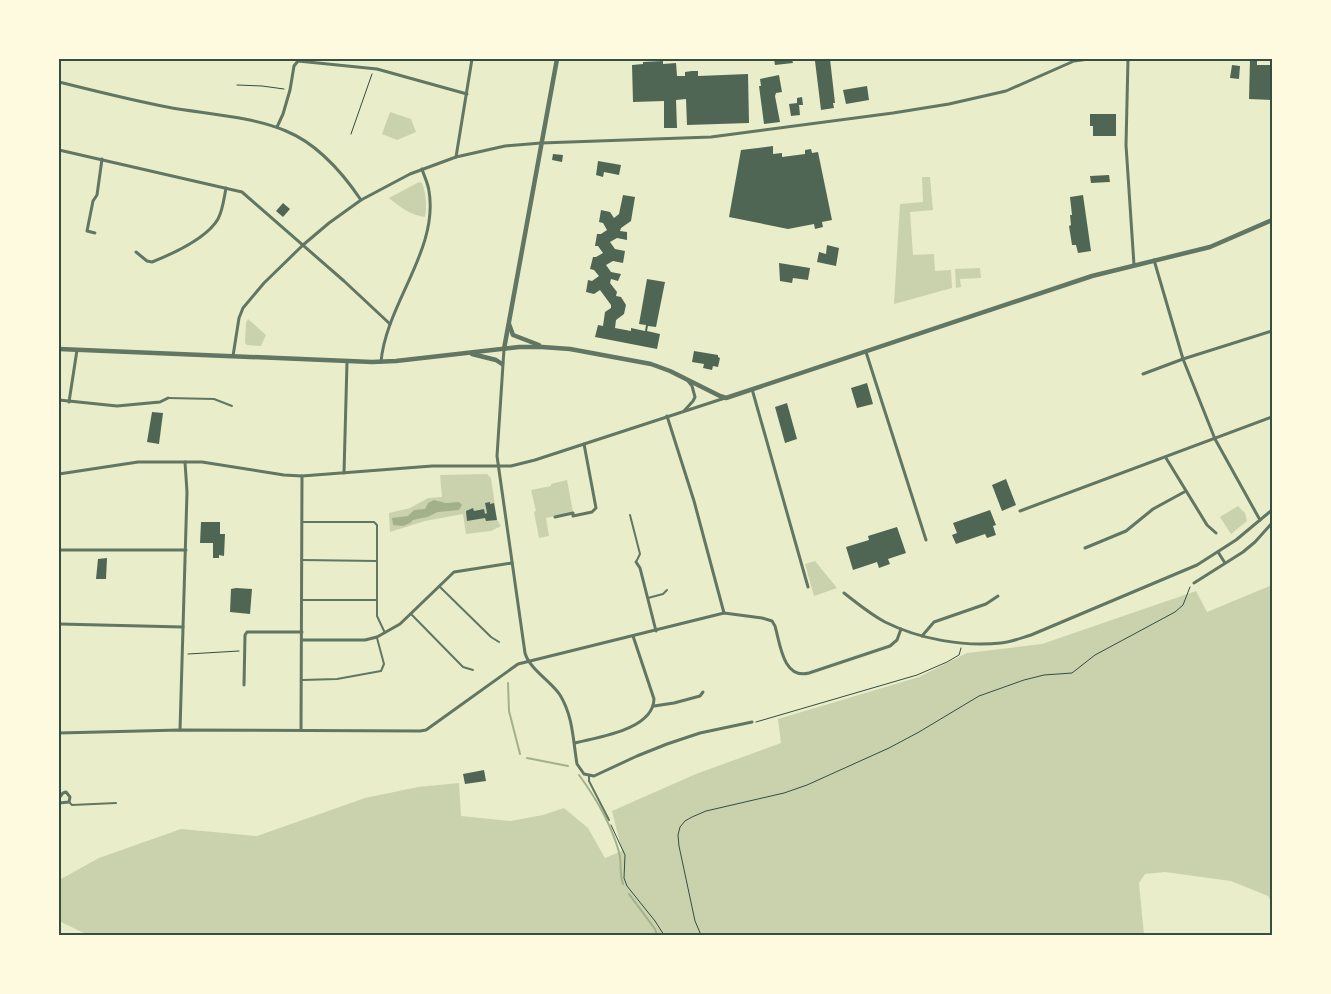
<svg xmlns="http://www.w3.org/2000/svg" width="1331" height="994" font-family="'Titillium Web',sans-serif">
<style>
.green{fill:#cad2ad}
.water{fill:#a3b18a}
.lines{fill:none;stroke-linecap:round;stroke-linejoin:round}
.stream{stroke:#a3b18a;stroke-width:2}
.building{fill:#4f6655}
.path{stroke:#344e41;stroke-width:1}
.service{stroke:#617663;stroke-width:2}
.minor{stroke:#617663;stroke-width:3}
.tertiary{stroke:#617663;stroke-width:4.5}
.neatline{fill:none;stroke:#344e41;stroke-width:2}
</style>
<rect width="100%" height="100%" fill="#e9edc9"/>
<g class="green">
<path d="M390,112L411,119L416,132L397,140L382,134Z"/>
<path d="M922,177H930L933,210L910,212L913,255L934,254L935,271L951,270L952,288L894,304L900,204L923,202Z"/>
<path d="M419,182L422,183C426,194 427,205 425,217C410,215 400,207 389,198Z"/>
<path d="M980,268L981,278L960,279L961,287L956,288L955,269Z"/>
<path d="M248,319L266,335L261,346L247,345L245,343L246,323Z"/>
<path d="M487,474L491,478L497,520L501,526L491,531L466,534L463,514L425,521L390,532L389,513L410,508L428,498L442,497L440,475Z"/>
<path d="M567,480L573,512L546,518L549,536L539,538L534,512L536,511L531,490L551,486V484Z"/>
<path d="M1238,506L1245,513L1247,521L1231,534L1220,517Z"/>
<path d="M815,561L837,588L814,596L805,564Z"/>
<path d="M1272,585V904L1268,896L1231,881L1165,872L1145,874L1139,883L1144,935H88L59,921V880L99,858L181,829L257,836L365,798L418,787L459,783L461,816L511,821L543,815L564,808L588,828L605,858L622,851L612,811L696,774L781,743L778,719L919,677L967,653L1042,644L1196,591L1207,612Z"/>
</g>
<path class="water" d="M434,500L446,503L459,502L462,505L459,510L438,512L427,517L413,520L410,523L403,526L393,525L392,518L408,516L414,510L425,509L428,503Z"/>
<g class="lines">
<g class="stream">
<path d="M508,683L509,711L520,754"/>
<path d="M527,758L568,766"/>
<path d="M579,775C596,798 611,824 619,852C622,863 619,873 623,884"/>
<path d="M629,894L655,929L657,935"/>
</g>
</g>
<g class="building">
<path d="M774,59H792L793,63L775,65Z"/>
<path d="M824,59H830L835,103H833L834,108L821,110L815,61L824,60Z"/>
<path d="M1250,59H1257V65H1272V100L1249,99Z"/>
<path d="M663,61V64L676,63L677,76H685V72L692,71H698V76L748,74L749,123L687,125L686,99L676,100L677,128H664V101L633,102L632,65L643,64V62Z"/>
<path d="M1232,65L1240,66L1239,79L1230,78Z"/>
<path d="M779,75L782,92L776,93L775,96L780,122L764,124L759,86H761L760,79Z"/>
<path d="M867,86L869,100L846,104L843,90Z"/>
<path d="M802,97L803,105H799L800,115L791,116L789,104L797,103V98Z"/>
<path d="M1090,114H1116V136H1093V126H1090Z"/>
<path d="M773,146V154L782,153V157L805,154V150L811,149L812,153L818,152L832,220L822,222L823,227L815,229L814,224L788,229L729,217L741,150Z"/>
<path d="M553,154L563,155L562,162L552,160Z"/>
<path d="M598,161L621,165L619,175L604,172L603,177L596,175Z"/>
<path d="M1109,175L1110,182L1091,183L1090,176Z"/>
<path d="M623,195L635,197L631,221L621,228L620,231L627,232V240L617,238L610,242L615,249L625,251L623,263L613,261L606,265L611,272L621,274L618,281L611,279L610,283L617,292L616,296L621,297L626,305L624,314L616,320L615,328L631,331V328L645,331L646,325L639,324L647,279L665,282L656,327L648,326L647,331L660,334L657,349L595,337L598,325L603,326L605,312L611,308V305L600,290L594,294L586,292L588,280L592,281L599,276L594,270L590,269L593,257H596L603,253L598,246H595L597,234H601L607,230L603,223L599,222L601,210L610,212L614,218L619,214Z"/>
<path d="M1083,195L1091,251L1078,253L1076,245H1072L1069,226L1071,225L1070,215H1072L1070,197Z"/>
<path d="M283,203L290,209L283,217L276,211Z"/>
<path d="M827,245L839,248L836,266L817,262L819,252L826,254Z"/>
<path d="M779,263L810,268L808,280L793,278L792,283L780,281Z"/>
<path d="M694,351L718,355V357L720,358L718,367L713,366L712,370L703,368L704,364L692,362Z"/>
<path d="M867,383L873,404L857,408L851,388Z"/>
<path d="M787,403L797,439L785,443L775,407Z"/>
<path d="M152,412L163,413L159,444L147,442Z"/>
<path d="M1006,479L1016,505L1002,511L992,485Z"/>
<path d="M490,502V504L494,503L497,520L486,521L485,518L467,521L466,511L473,508L474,511L484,509L485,514L487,513L485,503Z"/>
<path d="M990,510L996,525L993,526L996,535L987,538L985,534L956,544L952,535L957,533L953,523Z"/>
<path d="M201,522H220V534H225L224,556L219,555V558H213V543H200Z"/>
<path d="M897,527L906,553L888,559L890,564L879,568L877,562L853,570L846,547L869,540L868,536Z"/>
<path d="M107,558L106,579H96L98,559Z"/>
<path d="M236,588L252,589L250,614L230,612L231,589Z"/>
<path d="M484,770L486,781L465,784L463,774Z"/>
</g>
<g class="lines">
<g class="path">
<path d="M237,85L262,86L284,89"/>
<path d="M351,134L372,74"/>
<path d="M188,654L239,651"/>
<path d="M756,722L917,675L947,662L959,655L961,648"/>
<path d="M611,825L625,855L624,878L627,886L655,921L664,935"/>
<path d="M701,935L695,921L679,846L678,835L680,827L685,821L692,817L706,811L784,793L807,785L889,748L919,732L979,696L1024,680L1044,675L1072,673L1095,655L1175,612L1183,605L1190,587"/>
</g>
<g class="service">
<path d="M168,398L214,399L232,406"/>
<path d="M630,515L640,554L636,562"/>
<path d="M302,522H374L377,525V616L385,633"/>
<path d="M302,560L377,561"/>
<path d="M439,586L491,637L499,642"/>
<path d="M648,598L663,594L667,590"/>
<path d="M302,600H377"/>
<path d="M411,614L463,667L473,670"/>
<path d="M302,680L337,679L381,671L384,664L377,638"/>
<path d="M589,776V781L609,820"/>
<path d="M69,802L72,805L116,803"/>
</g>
<g class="minor">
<path d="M1128,59L1126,145L1134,265"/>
<path d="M59,82C95,91 131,100 167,107C204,114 251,116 286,131C318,144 342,172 361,200"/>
<path d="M277,127L283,114L290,90L294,66L298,61L377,69L467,94"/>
<path d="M59,150L242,192L344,281L390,324"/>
<path d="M456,157L472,59"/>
<path d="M95,233L87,231L93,201L97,195L102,159"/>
<path d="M136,252L147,261L152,262C172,254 207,238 218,219C223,210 224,198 226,188"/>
<path d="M1154,260L1183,359L1215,439L1260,520"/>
<path d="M504,349L497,456L525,653C530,670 551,681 560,695C573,716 573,740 577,764L584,774L594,776L637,756L667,744L700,733L752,722"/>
<path d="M866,352L926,540"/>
<path d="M233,356L239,318L243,308L264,283L303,245L329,223L361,200L410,174L456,157L505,146L541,143L711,137L893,113L949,104L1006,91L1074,61L1089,59H1130"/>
<path d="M381,362C386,304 439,250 429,191C428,183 424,176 422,169"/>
<path d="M1143,374L1183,359L1272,331"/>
<path d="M752,389L808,587"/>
<path d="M59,400L117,406L160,402L168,398"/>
<path d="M69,402L77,350"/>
<path d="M684,411L693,401L695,397L692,386L688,381"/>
<path d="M667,416L694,501L724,613"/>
<path d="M1166,458L1207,525L1216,533"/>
<path d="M344,473L347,362"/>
<path d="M59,474L138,462H202L284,475L302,476L432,466H511L535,460L725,398"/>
<path d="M1020,511L1272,417"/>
<path d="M555,517L573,513V516L592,512L596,508L584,444"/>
<path d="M1085,548L1126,531L1153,509L1186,491"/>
<path d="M59,550H186"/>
<path d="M1218,552L1225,563"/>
<path d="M636,562L640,568L656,631"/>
<path d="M1194,583L1243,552L1255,542L1272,523"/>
<path d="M844,593C857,603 870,614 885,622C919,639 963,647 1001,643C1011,642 1021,638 1031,635L1197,565L1236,540L1272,510"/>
<path d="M59,624L183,627"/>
<path d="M922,636L934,622L986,604L998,596"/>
<path d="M302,640H365L377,637L400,624L454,572L512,563"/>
<path d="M244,685L245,635L247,632H302"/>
<path d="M654,706L674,703L700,696L703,692"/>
<path d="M180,730L187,492L185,462"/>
<path d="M301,730L302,476"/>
<path d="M59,733L180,730L420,731L426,730L433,725L518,664L724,613L762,618L772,621L775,626C780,643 783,680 809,673L890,646L897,640L901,629"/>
<path d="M575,743C598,737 653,730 654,699L633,636"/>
<path d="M59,798L63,793L66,792L70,797L69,802L59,803"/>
</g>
<g class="tertiary">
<path d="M509,324L513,335L539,345"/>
<path d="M59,349L372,362L396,361L519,347H542L570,349L651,364L670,371L720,396L726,398L1092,276L1210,247L1272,220"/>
<path d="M504,349L557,59"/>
<path d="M472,354L496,360L502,364"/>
</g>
</g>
<rect width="1331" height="994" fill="none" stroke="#fefae0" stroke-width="120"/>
<rect x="60" y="60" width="1211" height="874" class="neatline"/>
</svg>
